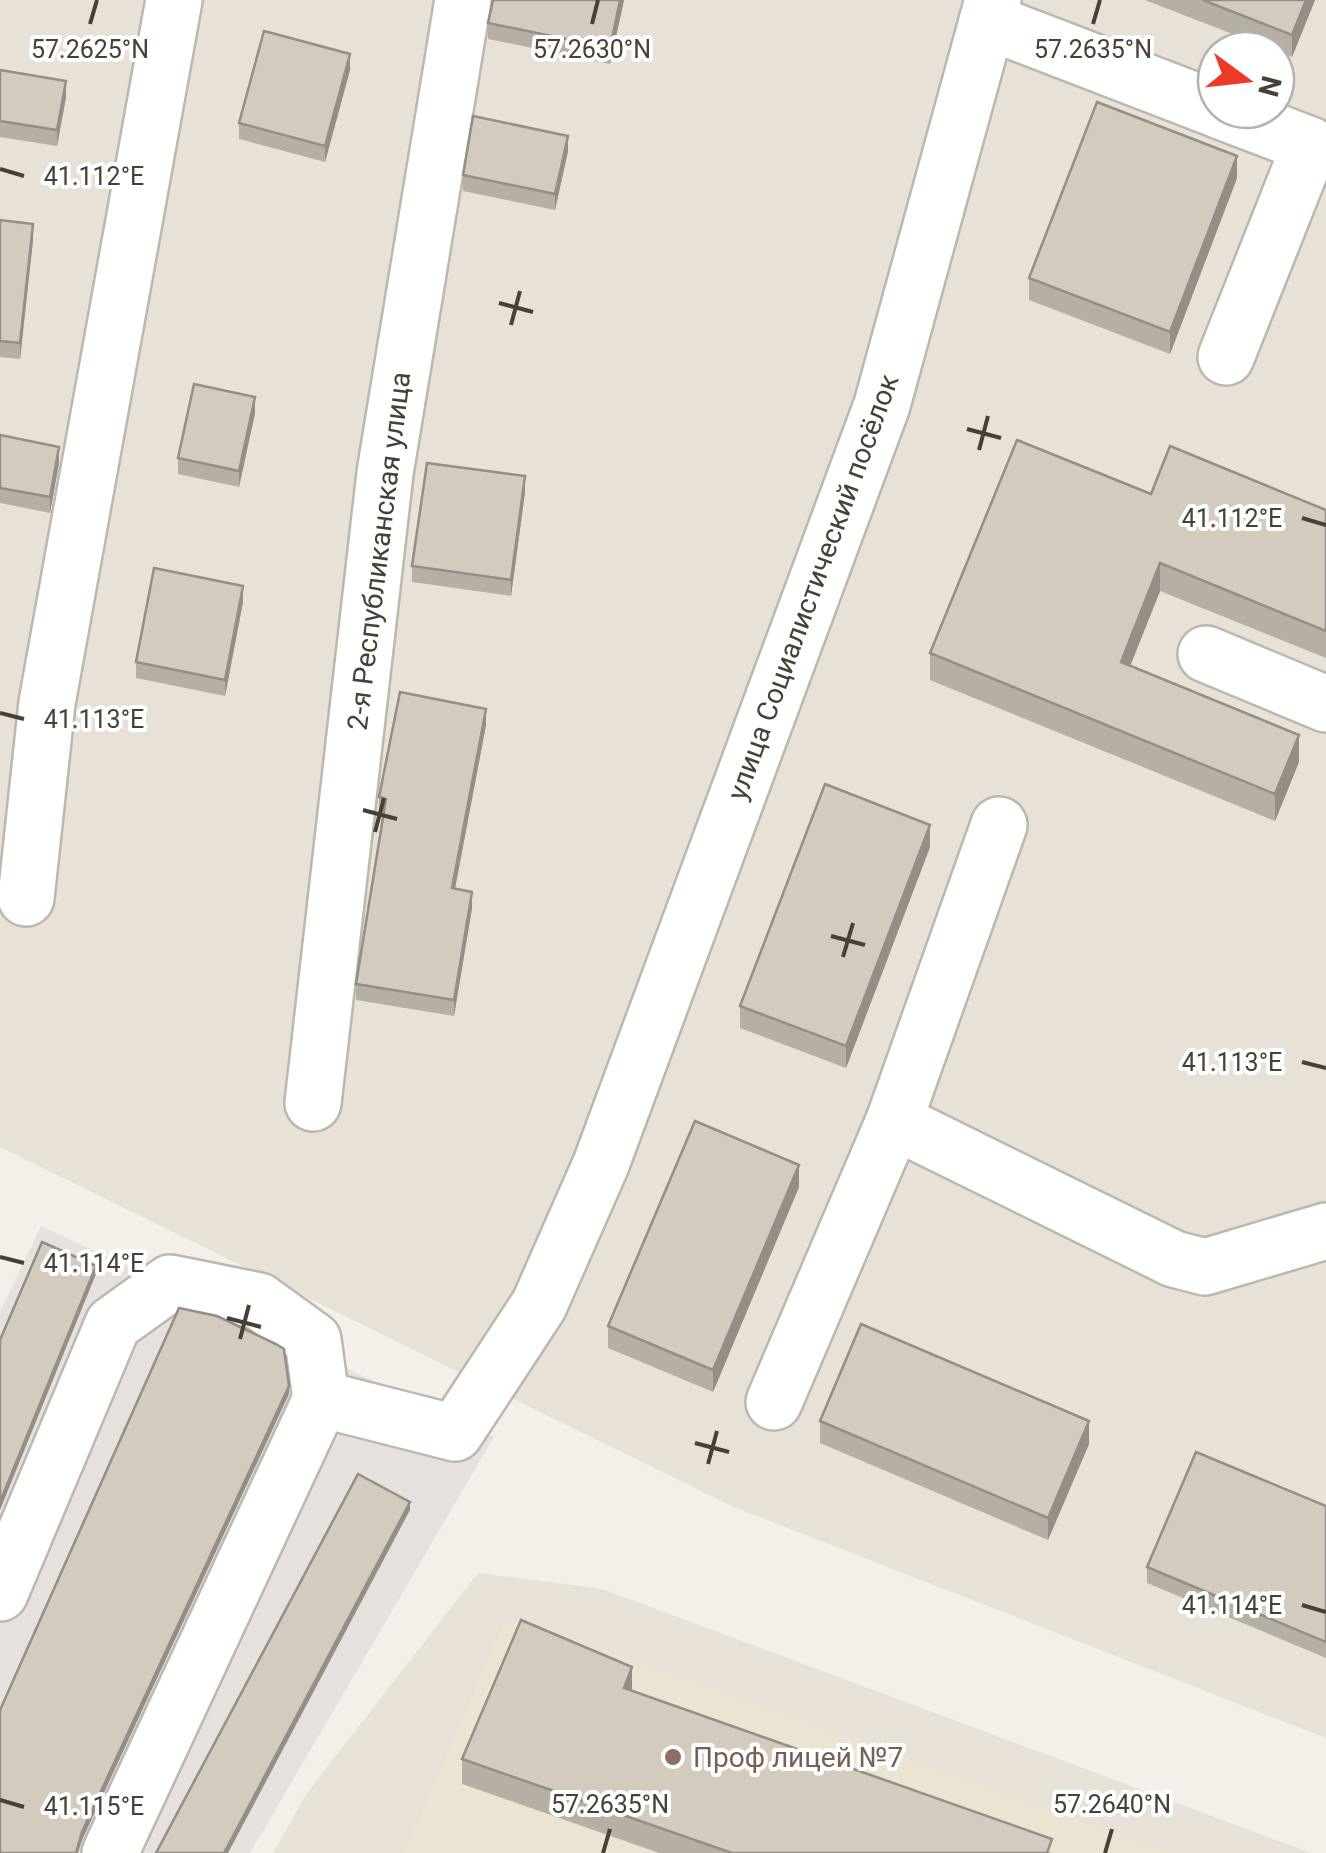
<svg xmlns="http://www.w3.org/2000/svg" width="1326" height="1853" font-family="Roboto,sans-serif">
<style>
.residential{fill:#e7e1d7;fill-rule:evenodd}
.industrial{fill:#e6e1dd}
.education{fill:#ebe4d3}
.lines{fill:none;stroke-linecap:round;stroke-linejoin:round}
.minor-casing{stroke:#beb7ac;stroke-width:60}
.minor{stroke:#fff;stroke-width:55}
.wall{fill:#b6afa4}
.shaded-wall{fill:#948e86}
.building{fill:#d4cbbf;stroke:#948e86;stroke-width:2.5}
.ticks{fill:none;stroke:#464037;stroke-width:4}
.education-dot{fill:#8d6e63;stroke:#fff;stroke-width:4}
.labels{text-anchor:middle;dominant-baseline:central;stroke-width:8;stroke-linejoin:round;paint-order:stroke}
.street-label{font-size:28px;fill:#464037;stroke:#fff}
.education-label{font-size:28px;fill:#785e54;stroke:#fff;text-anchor:start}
.ticks-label{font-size:25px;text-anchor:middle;fill:#464037;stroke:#fff;stroke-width:8;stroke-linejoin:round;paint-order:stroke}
</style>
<rect width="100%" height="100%" fill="#f3f0e9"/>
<g class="residential">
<path d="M0,0H1326V1738L734,1507L0,1147ZM1216,50H1276V110H1216Z"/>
<path d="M478,1573L602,1589L1311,1853H273L307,1793Z"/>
</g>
<path class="industrial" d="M41,1226L494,1437L250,1853H0V1312Z"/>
<path class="education" d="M506,1618L634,1660L1168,1853H404Z"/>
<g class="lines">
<defs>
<g id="minor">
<path d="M987,21L1216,109"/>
<path d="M1218,110L1310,145L1226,357"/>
<path d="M1206,654L1326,704"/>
<path d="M999,825L894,1121L1174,1259L1205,1267L1326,1231"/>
<path d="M26,898L47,703L174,0"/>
<path d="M313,1103L385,473L463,0"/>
<path d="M774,1402L894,1121"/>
<path d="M0,1593L113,1324L170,1283L259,1301L313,1340L321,1399"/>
<path d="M110,1853L321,1399L455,1433L539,1305L601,1164L882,405L993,0"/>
</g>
</defs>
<use href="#minor" class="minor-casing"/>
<use href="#minor" class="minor"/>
</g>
<g class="wall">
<path d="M493,0H624L610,64L488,39V23Z"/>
<path d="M1145,0H1315L1292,57Z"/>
<path d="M0,70L66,97L57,146L0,137Z"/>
<path d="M350,70L325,162L239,139V123Z"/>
<path d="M568,151L555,210L463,191V175Z"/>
<path d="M1237,178L1170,354L1029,300V278Z"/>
<path d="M0,220L33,240L20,359L0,357Z"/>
<path d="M255,413L239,487L178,474V458Z"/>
<path d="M0,435L59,463L50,513L0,503Z"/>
<path d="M525,492L511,596L412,582V566Z"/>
<path d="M1151,494L1326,510V658L1160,591L1130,666L1299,762L1275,821L930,680V653Z"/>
<path d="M243,602L225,696L136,678V662Z"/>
<path d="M486,725L455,889L472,908L454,1016L356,1000V984L384,814L379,813V797Z"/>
<path d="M930,847L846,1068L740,1028V1006Z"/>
<path d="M799,1187L713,1392L608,1348V1326Z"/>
<path d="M820,1421L1089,1444L1048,1540L820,1443Z"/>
<path d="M1326,1506V1658L1147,1583V1567Z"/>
<path d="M632,1691L1052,1853H659L462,1784V1759Z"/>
</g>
<g class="shaded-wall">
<path d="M620,0H624L610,64V48Z"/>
<path d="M1306,0H1315L1292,57V35Z"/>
<path d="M350,54V70L325,162V146Z"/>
<path d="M66,81V97L57,146V130Z"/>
<path d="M568,136V151L555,210V194Z"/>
<path d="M1237,156V178L1170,354V332Z"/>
<path d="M33,224V240L20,359V343Z"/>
<path d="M255,397V413L239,487V471Z"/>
<path d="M59,447V463L50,513V497Z"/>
<path d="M525,476V492L511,596V580Z"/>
<path d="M1160,563V591L1121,689V662Z"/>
<path d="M243,586V602L225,696V680Z"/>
<path d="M486,709V725L452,904V888Z"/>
<path d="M1299,735V762L1275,821V794Z"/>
<path d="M930,825V847L846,1068V1046Z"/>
<path d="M472,892V908L454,1016V1000Z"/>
<path d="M799,1165V1187L713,1392V1370Z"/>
<path d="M96,1266V1274L0,1510V1502Z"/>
<path d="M289,1386V1394L82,1840L78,1853H76L82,1832Z"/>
<path d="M1089,1421V1444L1048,1540V1518Z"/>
<path d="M410,1502V1510L228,1853H224Z"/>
<path d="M632,1667V1692L624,1688Z"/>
</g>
<g class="building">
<path d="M493,0H620L610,48L488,23Z"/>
<path d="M1203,0H1306L1292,35Z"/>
<path d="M264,31L350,54L325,146L239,123Z"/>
<path d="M0,70L66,81L57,130L0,121Z"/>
<path d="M1097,102L1237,156L1170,332L1029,278Z"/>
<path d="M473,116L568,136L555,194L463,175Z"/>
<path d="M0,220L33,224L20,343L0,341Z"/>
<path d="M194,384L255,397L239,471L178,458Z"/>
<path d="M0,435L59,447L50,497L0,488Z"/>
<path d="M1017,440L1151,494L1170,446L1326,510V631L1160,563L1121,662L1299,735L1275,794L930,653Z"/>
<path d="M427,463L525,476L511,580L412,566Z"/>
<path d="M154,568L243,586L225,680L136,662Z"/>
<path d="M400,692L486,709L452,888L472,892L454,1000L356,984L386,799L379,797Z"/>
<path d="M825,784L930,825L846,1046L740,1006Z"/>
<path d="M695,1121L799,1165L713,1370L608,1326Z"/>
<path d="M42,1242L96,1266L0,1502V1340Z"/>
<path d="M179,1308L217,1316L276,1344L284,1349L289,1386L82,1832L76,1853H0V1710Z"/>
<path d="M861,1324L1089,1421L1048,1518L820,1421Z"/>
<path d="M1196,1452L1326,1506V1642L1147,1567Z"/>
<path d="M358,1474L410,1502L224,1853H156Z"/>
<path d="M521,1620L632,1667L624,1688L1052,1839L1047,1853H732L462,1759Z"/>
</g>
<path class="ticks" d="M90,24L97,0M592,24L598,0M1093,24L1100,0M0,169L24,176M499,303L533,312M511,325L520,291M967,429L1001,438M979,450L988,416M1302,518L1326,525M0,713L24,719M363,810L397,819M375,832L384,798M831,936L865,945M843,957L853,923M1302,1062L1326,1068M0,1257L24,1263M227,1318L261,1327M240,1339L249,1305M695,1443L729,1452M708,1464L717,1431M1302,1605L1326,1612M0,1800L24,1807M603,1853L610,1829M1105,1853L1112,1829"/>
<circle class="education-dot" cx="673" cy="1757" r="10"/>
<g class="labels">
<g class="street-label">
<text transform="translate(379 551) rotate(-83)">2-я Республиканская улица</text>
<text transform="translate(813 587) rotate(-70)">улица Социалистический посёлок</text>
</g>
<g class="education-label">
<text x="693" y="1757">Проф лицей №7</text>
</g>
</g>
<g class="ticks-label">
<text x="90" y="58">57.2625°N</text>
<text x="592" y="58">57.2630°N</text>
<text x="1093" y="58">57.2635°N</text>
<text x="94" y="185">41.112°E</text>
<text x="1232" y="527">41.112°E</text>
<text x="94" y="728">41.113°E</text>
<text x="1232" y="1071">41.113°E</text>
<text x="94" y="1272">41.114°E</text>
<text x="1232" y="1614">41.114°E</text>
<text x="610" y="1813">57.2635°N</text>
<text x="1112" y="1813">57.2640°N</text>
<text x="94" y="1815">41.115°E</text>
</g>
<g transform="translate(1246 80) rotate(105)"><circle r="48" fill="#ffffff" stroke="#b5b3af" stroke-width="2.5"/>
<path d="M0-8L18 38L0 25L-18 38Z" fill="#ed3a26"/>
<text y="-15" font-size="28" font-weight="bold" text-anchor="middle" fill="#464037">N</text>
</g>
</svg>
